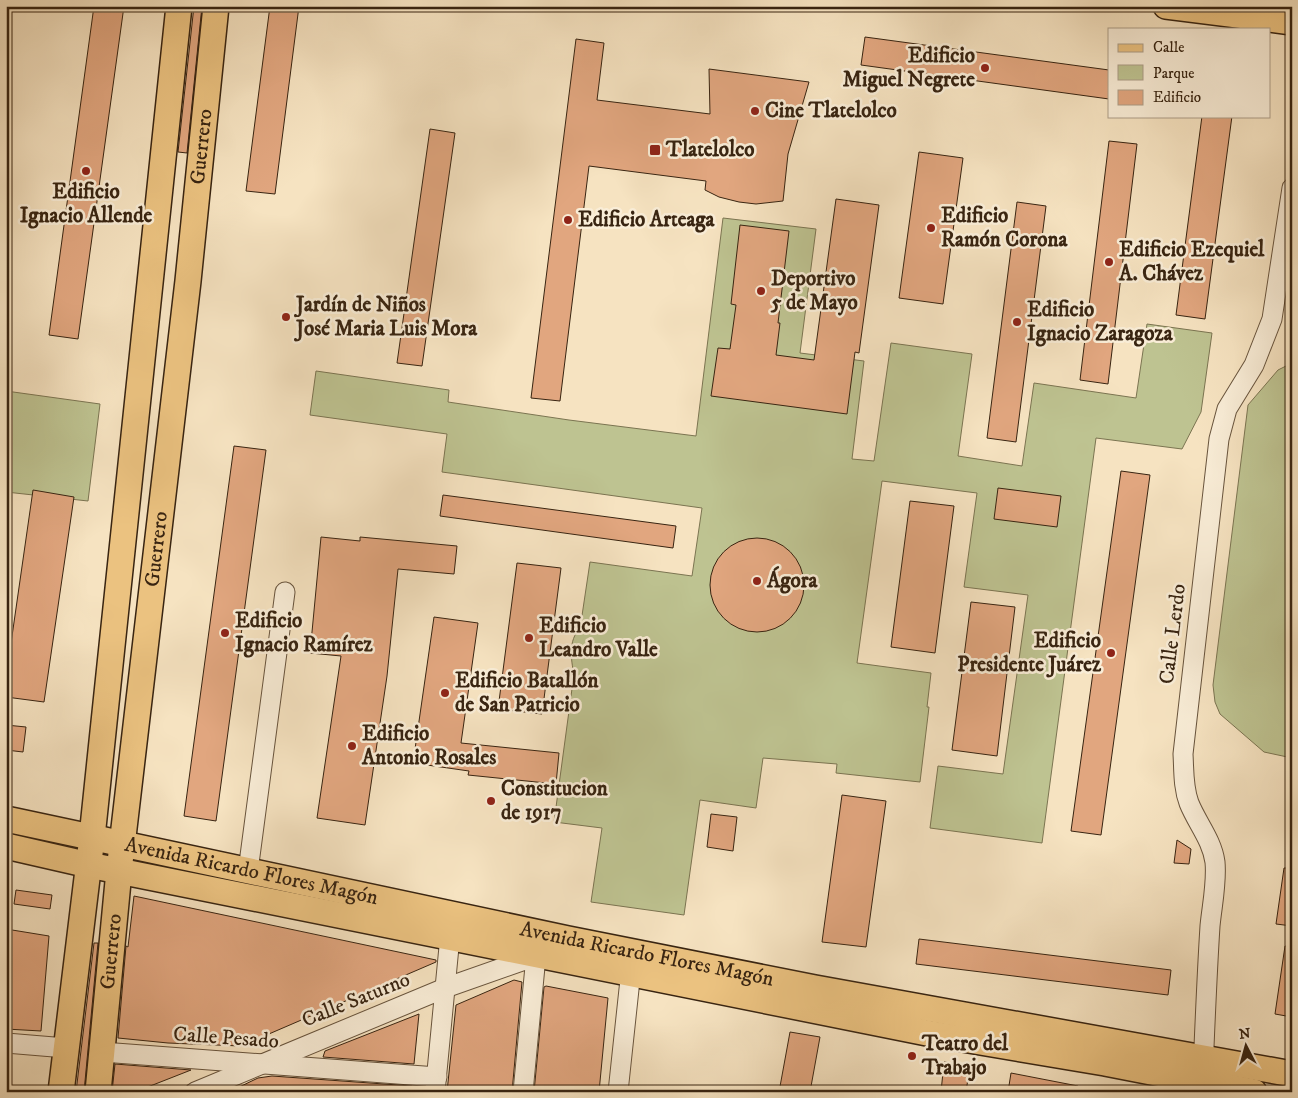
<svg xmlns="http://www.w3.org/2000/svg" width="1298" height="1098" font-family="'IM FELL DW Pica',serif">
<style>
.green{fill:#bec391;stroke:#7b7451}
.building{fill:#e1a67f;stroke:#382411}
.lines{fill:none;stroke-linecap:round;stroke-linejoin:round}
.minor-casing{stroke:#68543d;stroke-width:21}
.major-casing{stroke:#382411;stroke-width:28}
.minor{stroke:#f9edd7;stroke-width:19}
.major{stroke:#ebc280;stroke-width:25}
.poi-dot{fill:#8f2418;stroke:#f9edd7;stroke-width:2}
.labels{text-anchor:middle;dominant-baseline:central;stroke-width:5;stroke-linejoin:round;paint-order:stroke}
.poi-label{font-size:21px;font-weight:bold;fill:#382411;stroke:#f9edd7;text-anchor:start}
.street-label{font-size:21px;fill:#382411;stroke:#f9edd7}
</style>
<rect width="100%" height="100%" fill="#f6e3c1"/>
<filter id="stains"><feTurbulence type="fractalNoise" baseFrequency=".004" numOctaves="4"/><feColorMatrix values="0 0 0 0 .2 0 0 0 0 .09 0 0 0 0 .02 0 0 0 .5 -.17"/></filter>
<radialGradient id="worn" r=".72"><stop offset=".6" stop-color="#630" stop-opacity="0"/><stop offset="1" stop-color="#630" stop-opacity=".3"/></radialGradient>
<g class="green">
<path d="M723,218L816,229L800,353L864,361L852,459L874,461L891,343L972,354L958,456L1022,466L1034,383L1136,398L1147,324L1212,333L1201,412L1182,449L1096,438L1042,843L930,828L938,766L1003,774L1028,595L964,587L977,493L882,481L857,663L931,673L927,707H929L920,782L836,773L837,764L763,758L756,808L700,800L684,915L591,902L602,828L554,822L574,674C571,661 568,639 580,629L590,562L692,576L702,508L442,472L447,434L310,415L316,371L449,390L448,402L569,420L696,436Z"/>
<path d="M1292,363V758L1264,752L1220,714L1215,702L1213,685L1248,405L1278,370Z"/>
<path d="M6,391L100,404L88,501L6,492Z"/>
</g>
<g class="building">
<path d="M94,6H124L78,339L49,335Z"/>
<path d="M194,6H202L187,153L178,152Z"/>
<path d="M270,6H299L275,194L246,191Z"/>
<path d="M865,37L1109,70V99L861,65Z"/>
<path d="M576,39L604,43L597,100L710,114L709,69L809,82L788,154L783,201L756,204L739,202L719,197L705,190L706,181L589,166L560,401L531,398Z"/>
<path d="M1202,116H1232L1205,319L1176,315Z"/>
<path d="M430,129L455,133L422,366L397,363Z"/>
<path d="M1109,141L1137,144L1108,384L1080,380Z"/>
<path d="M919,152L963,158L943,304L899,298Z"/>
<path d="M836,199L879,205L859,353L855,352L847,414L711,396L718,348L730,349L736,305L731,304L740,225L789,231L778,323H780L776,355L814,360Z"/>
<path d="M1017,202L1046,206L1016,442L987,438Z"/>
<path d="M234,446L266,450L216,821L184,816Z"/>
<path d="M1121,471L1150,475L1101,835L1071,831Z"/>
<path d="M998,488L1061,496L1057,527L994,519Z"/>
<path d="M33,490L74,497L44,702L6,697V678Z"/>
<path d="M443,495L676,526L673,548L440,516Z"/>
<path d="M910,501L954,506L935,653L891,647Z"/>
<path d="M321,537L360,541V537L457,546L454,574L398,569L387,676L365,825L317,818L341,656L310,653Z"/>
<circle cx="757" cy="585" r="47"/>
<path d="M517,563L561,568L542,714L498,709Z"/>
<path d="M971,602L1015,607L997,756L952,750Z"/>
<path d="M434,617L478,623L461,743L559,753L556,784L468,775L469,771L413,763Z"/>
<path d="M6,725L26,727L23,752L6,750Z"/>
<path d="M842,795L886,801L866,947L822,942Z"/>
<path d="M711,814L737,817L733,851L707,847Z"/>
<path d="M1177,840L1191,849L1189,864L1174,863Z"/>
<path d="M1284,868H1292V926L1276,924Z"/>
<path d="M16,890L52,895L50,909L14,904Z"/>
<path d="M134,896L436,960V962L241,1046L168,1043L118,1038L126,946L128,947Z"/>
<path d="M6,929L49,936L41,1031L6,1029Z"/>
<path d="M919,939L1171,970L1168,995L916,964Z"/>
<path d="M94,943H98L84,1092H76Z"/>
<path d="M1285,946L1292,947V1017L1275,1014Z"/>
<path d="M514,980L522,982L512,1092H447L456,1005Z"/>
<path d="M546,986L608,998L599,1092H534L544,987Z"/>
<path d="M419,1014L414,1064L323,1057L325,1051Z"/>
<path d="M790,1032L820,1037L810,1092H779Z"/>
<path d="M944,1062L970,1065L966,1092H941Z"/>
<path d="M115,1064L191,1070L135,1092H112Z"/>
<path d="M1011,1073L1078,1086L1077,1092H1008Z"/>
<path d="M272,1076L412,1086V1092H229L258,1078Z"/>
</g>
<g class="lines">
<defs>
<g id="minor">
<path d="M248,871L285,592"/>
<path d="M6,1043L66,1048"/>
<path d="M102,1052L437,1077"/>
<path d="M1203,1071C1205,1022 1207,974 1210,926C1212,905 1217,883 1215,862C1212,840 1197,823 1189,803C1183,787 1184,770 1183,754L1219,439L1227,409L1254,365L1272,319L1292,188"/>
<path d="M195,1092L445,988L536,956L523,1092"/>
<path d="M435,1092L451,926"/>
<path d="M618,1092L632,961"/>
</g>
<g id="major">
<path d="M1166,6L1292,22"/>
<path id="s1" d="M6,819L568,939L815,988L1292,1074"/>
<path d="M6,846L89,865L927,1033L1105,1063L1254,1092"/>
<path d="M61,1092L92,837L179,6"/>
<path id="s2" d="M98,1092L119,871L188,281L216,6"/>
</g>
</defs>
<use href="#minor" class="minor-casing"/>
<use href="#major" class="major-casing"/>
<use href="#minor" class="minor"/>
<use href="#major" class="major"/>
</g>
<g class="poi-dot">
<circle cx="985" cy="68" r="5"/>
<circle cx="755" cy="111" r="5"/>
<rect x="649" y="144" width="12" height="12" rx="2.5"/>
<circle cx="86" cy="171" r="5"/>
<circle cx="568" cy="220" r="5"/>
<circle cx="931" cy="228" r="5"/>
<circle cx="1109" cy="262" r="5"/>
<circle cx="761" cy="291" r="5"/>
<circle cx="286" cy="317" r="5"/>
<circle cx="1017" cy="322" r="5"/>
<circle cx="757" cy="581" r="5"/>
<circle cx="225" cy="633" r="5"/>
<circle cx="529" cy="638" r="5"/>
<circle cx="1111" cy="653" r="5"/>
<circle cx="445" cy="693" r="5"/>
<circle cx="352" cy="746" r="5"/>
<circle cx="491" cy="801" r="5"/>
<circle cx="912" cy="1056" r="5"/>
</g>
<g class="labels">
<g class="poi-label">
<text x="975" y="56" text-anchor="end">Edificio<tspan x="975" dy="24">Miguel Negrete</tspan></text>
<text x="765" y="111">Cine Tlatelolco</text>
<text x="666" y="150">Tlatelolco</text>
<text x="86" y="192" text-anchor="middle">Edificio<tspan x="86" dy="24">Ignacio Allende</tspan></text>
<text x="941" y="216">Edificio<tspan x="941" dy="24">Ramón Corona</tspan></text>
<text x="578" y="220">Edificio Arteaga</text>
<text x="1119" y="250">Edificio Ezequiel<tspan x="1119" dy="24">A. Chávez</tspan></text>
<text x="771" y="279">Deportivo<tspan x="771" dy="24">5 de Mayo</tspan></text>
<text x="296" y="305">Jardín de Niños<tspan x="296" dy="24">José Maria Luis Mora</tspan></text>
<text x="1027" y="310">Edificio<tspan x="1027" dy="24">Ignacio Zaragoza</tspan></text>
<text x="767" y="581">Ágora</text>
<text x="235" y="621">Edificio<tspan x="235" dy="24">Ignacio Ramírez</tspan></text>
<text x="539" y="626">Edificio<tspan x="539" dy="24">Leandro Valle</tspan></text>
<text x="1101" y="641" text-anchor="end">Edificio<tspan x="1101" dy="24">Presidente Juárez</tspan></text>
<text x="455" y="681">Edificio Batallón<tspan x="455" dy="24">de San Patricio</tspan></text>
<text x="362" y="734">Edificio<tspan x="362" dy="24">Antonio Rosales</tspan></text>
<text x="501" y="789">Constitucion<tspan x="501" dy="24">de 1917</tspan></text>
<text x="922" y="1044">Teatro del<tspan x="922" dy="24">Trabajo</tspan></text>
</g>
<g class="street-label">
<text stroke="none"><textPath href="#s2" startOffset="951">Guerrero</textPath></text>
<text stroke="none"><textPath href="#s2" startOffset="546">Guerrero</textPath></text>
<text transform="translate(1173 634) rotate(-83)">Calle Lerdo</text>
<text stroke="none"><textPath href="#s1" startOffset="251">Avenida Ricardo Flores Magón</textPath></text>
<text stroke="none"><textPath href="#s2" startOffset="141">Guerrero</textPath></text>
<text stroke="none"><textPath href="#s1" startOffset="655">Avenida Ricardo Flores Magón</textPath></text>
<text transform="translate(356 1000) rotate(-22)">Calle Saturno</text>
<text transform="translate(226 1038) rotate(4)">Calle Pesado</text>
</g>
</g>
<rect width="1298" height="1098" fill="none" stroke="#f6e3c1" stroke-width="25"/>
<rect x="8" y="8" width="1283" height="1083" fill="none" stroke="#382411" stroke-width="2.5"/>
<rect x="12" y="12" width="1273" height="1073" fill="none" stroke="#382411"/>
<rect x="1108" y="28" width="162" height="90" fill="#f9edd7" stroke="#ac9d88"/>
<rect x="1118" y="44" width="25" height="8" fill="#ebc280" stroke="#ac9d88"/>
<text x="1153" y="52" font-size="15" fill="#382411">Calle</text>
<rect x="1118" y="65" width="25" height="15" fill="#bec391" stroke="#ac9d88"/>
<text x="1153" y="78" font-size="15" fill="#382411">Parque</text>
<rect x="1118" y="90" width="25" height="15" fill="#e1a67f" stroke="#ac9d88"/>
<text x="1153" y="102" font-size="15" fill="#382411">Edificio</text>
<g transform="translate(1246 1046) rotate(354)" stroke="#f9edd7" stroke-width="4" paint-order="stroke">
<path d="M0-4L9 19L0 12L-9 19Z" fill="#382411"/>
<text y="-8" font-size="14" font-weight="bold" text-anchor="middle" fill="#382411">N</text>
</g>
<rect width="100%" height="100%" filter="url(#stains)"/>
<rect width="100%" height="100%" fill="url(#worn)"/>
</svg>
